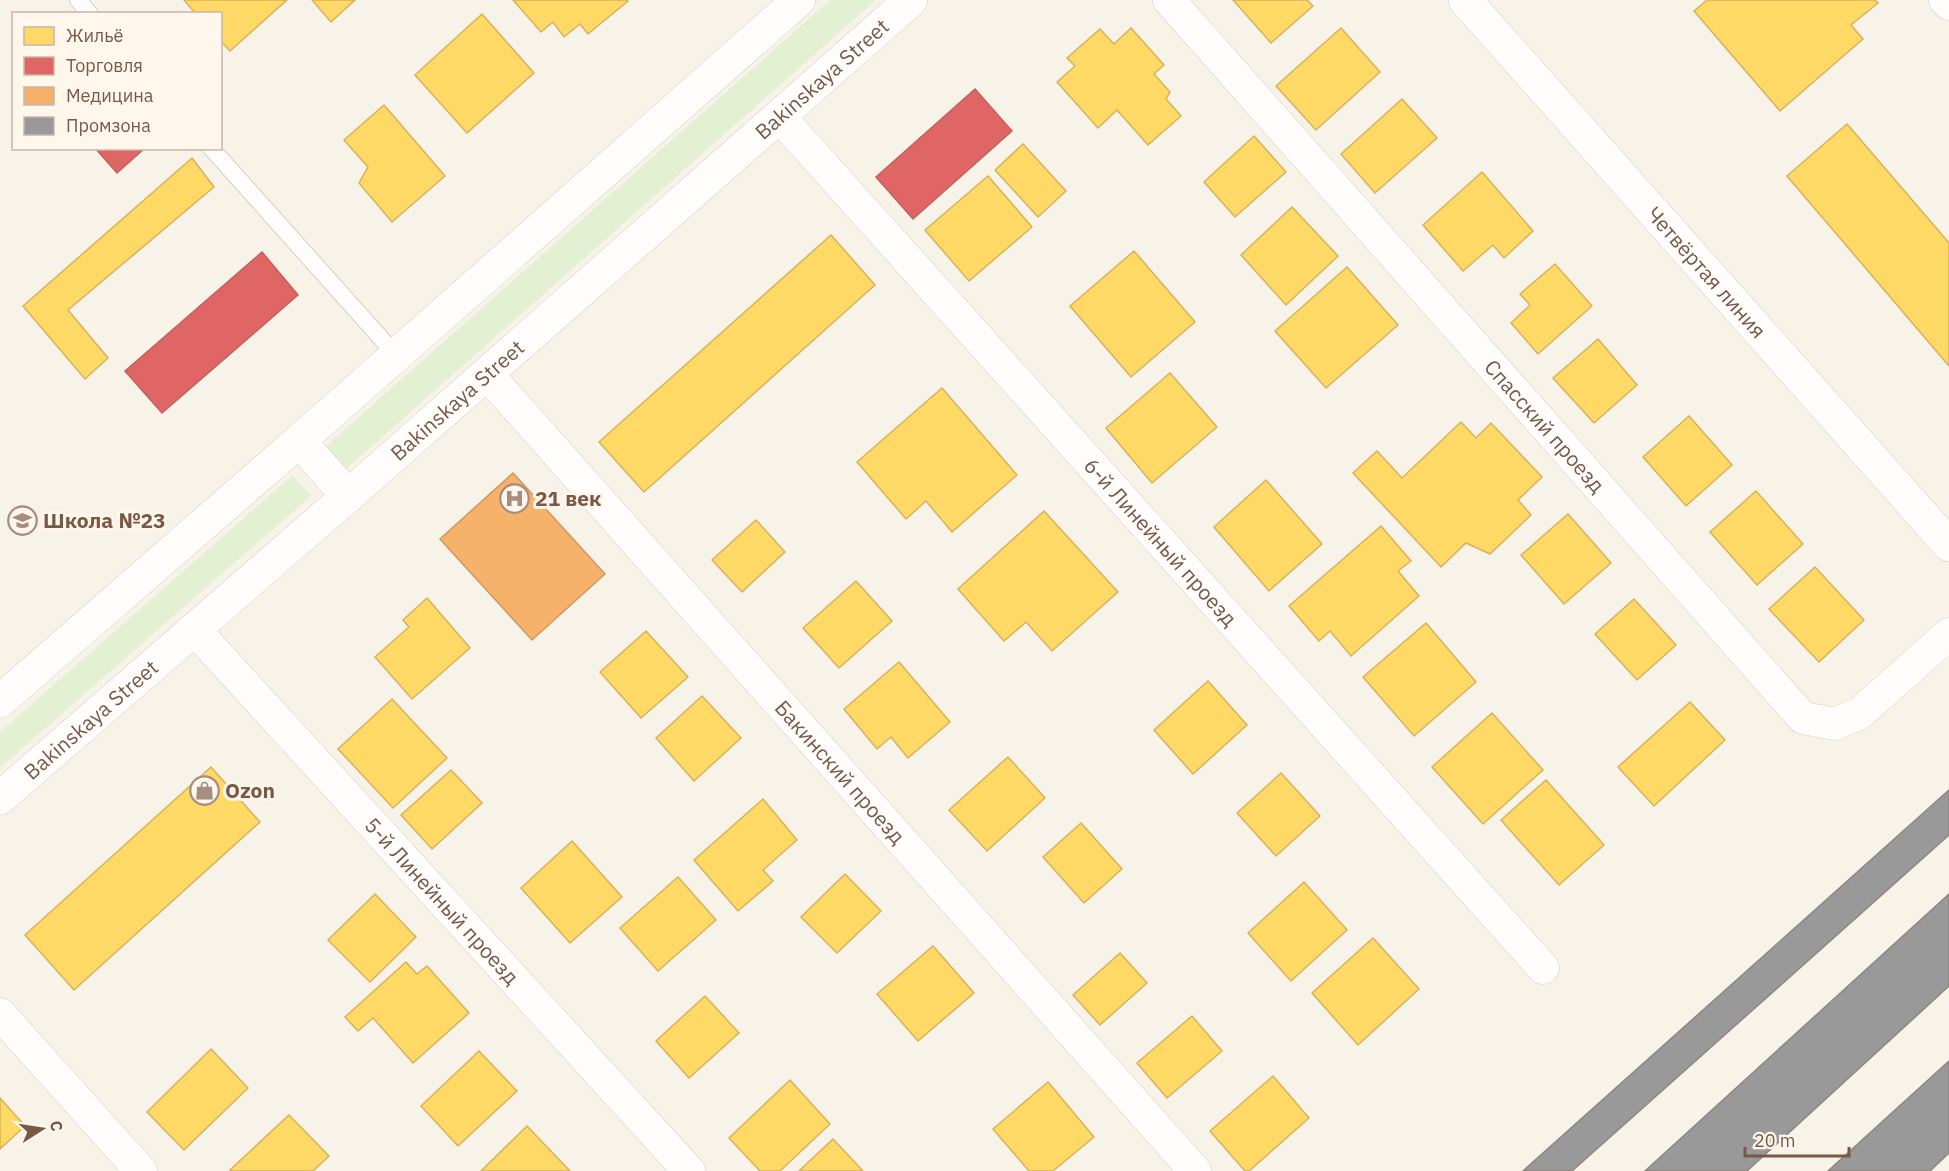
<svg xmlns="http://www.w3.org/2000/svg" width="1949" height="1171" font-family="'IBM Plex Sans',sans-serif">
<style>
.green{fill:#e3f0d2}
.homes{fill:#ffd966;stroke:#d7b25c;stroke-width:1.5}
.shops{fill:#e06666;stroke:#c1625c;stroke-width:1.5}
.health{fill:#f6b26b;stroke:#d09760;stroke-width:1.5}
.industry{fill:#999;stroke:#8f8680;stroke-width:1.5}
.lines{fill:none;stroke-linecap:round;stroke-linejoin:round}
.service-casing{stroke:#d6cec6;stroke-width:18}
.minor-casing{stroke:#d6cec6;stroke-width:33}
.tertiary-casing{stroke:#d6cec6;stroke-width:34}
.service{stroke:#fefdfc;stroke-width:16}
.minor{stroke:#fefdfc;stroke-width:32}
.tertiary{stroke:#fefdfc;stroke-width:33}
.labels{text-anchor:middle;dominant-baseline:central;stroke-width:6;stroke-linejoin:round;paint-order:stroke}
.street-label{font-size:21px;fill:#795846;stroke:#fff7eb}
.poi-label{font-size:21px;font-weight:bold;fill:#795846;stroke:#fff7eb;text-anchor:start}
</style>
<rect width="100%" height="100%" fill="#f8f3e9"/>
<g class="green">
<path d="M830,0H876L346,469L326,446Z"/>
<path d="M293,475L311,496L0,768V732Z"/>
</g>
<g class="homes">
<path d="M184,0H287L230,51L220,40V14H196Z"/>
<path d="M312,0H355L331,22Z"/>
<path d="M513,0H627L628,1L588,34L580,24L564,37L553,22L541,32Z"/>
<path d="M1233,0H1307L1313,6L1271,43Z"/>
<path d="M1707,0H1875L1878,3L1851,25L1863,39L1780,111L1694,11Z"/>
<path d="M482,14L534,73L467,133L415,75Z"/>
<path d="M1131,28L1164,65L1154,74L1170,92L1166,99L1181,116L1148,145L1117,110L1098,128L1057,82L1075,66L1067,58L1100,29L1114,44Z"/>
<path d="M1341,28L1380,72L1316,130L1276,86Z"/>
<path d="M1402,99L1437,138L1375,193L1341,154Z"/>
<path d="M384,105L445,176L392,222L359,183L368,167L344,140Z"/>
<path d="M1847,124L1949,243V366L1787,176Z"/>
<path d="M1254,136L1286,172L1235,217L1204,182Z"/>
<path d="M1023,144L1066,191L1038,217L995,170Z"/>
<path d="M192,158L214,187L68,310L108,358L85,379L23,306Z"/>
<path d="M1482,172L1533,231L1504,258L1493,245L1463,271L1423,225Z"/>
<path d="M988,176L1032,227L969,281L925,230Z"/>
<path d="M1292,207L1338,256L1286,305L1241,255Z"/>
<path d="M831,235L875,285L644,492L599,442Z"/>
<path d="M1134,251L1195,322L1131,377L1070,306Z"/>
<path d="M1555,264L1592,306L1538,354L1511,323L1530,305L1520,294Z"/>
<path d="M1347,267L1398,325L1326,388L1275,331Z"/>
<path d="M1598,339L1637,385L1594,423L1553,378Z"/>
<path d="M1170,373L1217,427L1152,483L1106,428Z"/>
<path d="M942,388L1017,475L952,532L926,501L906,519L857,462Z"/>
<path d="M1689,416L1732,465L1686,506L1643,457Z"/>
<path d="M1461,422L1476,438L1491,423L1542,477L1518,500L1531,515L1490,554L1466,543L1441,567L1353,473L1377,451L1402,478Z"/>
<path d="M1266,480L1322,544L1269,591L1214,527Z"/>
<path d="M1756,491L1803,544L1757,585L1710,532Z"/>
<path d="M1044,511L1118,592L1052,651L1026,622L1004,641L958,589Z"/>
<path d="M1568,514L1611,563L1564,604L1521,555Z"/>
<path d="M756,520L785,552L742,592L712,560Z"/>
<path d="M1381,526L1411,561L1398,571L1419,596L1351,656L1330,631L1319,641L1289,606Z"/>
<path d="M1815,567L1864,620L1819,662L1769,609Z"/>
<path d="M856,581L892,621L839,668L803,628Z"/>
<path d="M427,598L470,648L412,699L375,657L409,627L403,620Z"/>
<path d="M1634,599L1676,645L1637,680L1595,634Z"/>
<path d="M1426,623L1476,682L1414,736L1363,677Z"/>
<path d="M646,631L688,677L641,718L600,672Z"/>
<path d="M899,662L950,722L908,758L891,737L877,749L844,709Z"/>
<path d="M1208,681L1247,725L1193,774L1154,730Z"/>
<path d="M702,696L741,738L694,781L656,738Z"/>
<path d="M392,699L447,758L393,808L338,749Z"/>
<path d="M1690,702L1725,740L1654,806L1618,767Z"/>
<path d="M1492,713L1543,770L1483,824L1432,767Z"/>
<path d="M1008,757L1045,798L987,851L949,810Z"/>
<path d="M211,767L260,822L74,990L25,935Z"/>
<path d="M451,770L482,803L432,849L401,815Z"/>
<path d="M1281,773L1320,816L1276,856L1237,813Z"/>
<path d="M1546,780L1604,845L1559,885L1501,820Z"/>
<path d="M763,799L797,840L763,870L773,881L738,911L694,860Z"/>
<path d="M1081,823L1122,869L1084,903L1043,857Z"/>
<path d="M572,841L622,897L570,943L521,888Z"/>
<path d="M845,874L881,911L837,953L801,917Z"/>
<path d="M678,877L716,920L658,971L620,928Z"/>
<path d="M1304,882L1347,930L1291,981L1248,933Z"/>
<path d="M375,894L416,937L370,982L328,940Z"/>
<path d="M1373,938L1419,989L1358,1045L1312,993Z"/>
<path d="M933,946L974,993L918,1041L877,994Z"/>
<path d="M1120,953L1147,983L1100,1025L1073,995Z"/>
<path d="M406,962L417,974L427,966L469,1013L413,1063L373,1018L358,1031L345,1017Z"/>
<path d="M705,996L739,1033L689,1078L656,1041Z"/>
<path d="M1192,1016L1222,1051L1167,1098L1137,1063Z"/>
<path d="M211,1049L248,1088L184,1150L147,1112Z"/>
<path d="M479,1051L517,1091L458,1146L421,1106Z"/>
<path d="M1273,1076L1309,1118L1249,1171H1245L1210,1131Z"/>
<path d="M790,1080L830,1124L780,1171H760L729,1138Z"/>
<path d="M1048,1082L1094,1137L1053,1171H1029L993,1129Z"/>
<path d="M0,1098L25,1126L0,1149Z"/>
<path d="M289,1115L329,1156L313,1171H231L230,1170Z"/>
<path d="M527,1126L570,1171H481Z"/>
<path d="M833,1139L863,1171H799Z"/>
</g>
<g class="shops">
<path d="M975,89L1012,131L913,219L876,177Z"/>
<path d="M95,148H145L117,173Z"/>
<path d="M262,252L298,295L162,413L125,371Z"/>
</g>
<path class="health" d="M513,473L605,574L532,640L440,539Z"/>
<g class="industry">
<path d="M1949,790V835L1572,1171H1523Z"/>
<path d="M1949,894V986L1747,1171H1645Z"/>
<path d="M1949,1061V1153L1930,1171H1828Z"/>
</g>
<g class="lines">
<defs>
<g id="service">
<path d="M78,0L90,14"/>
<path d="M211,148L396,355"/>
</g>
<g id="minor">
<path id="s1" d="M1169,0L1803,718L1835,724L1860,713L1949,634"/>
<path d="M1945,0L1949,4"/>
<path id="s2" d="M779,116L1543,968"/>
<path id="s3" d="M487,374L1195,1171"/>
<path id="s4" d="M194,629L689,1171"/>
<path d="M0,1014L141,1171"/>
</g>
<g id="tertiary">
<path id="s5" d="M1465,0L1949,545"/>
<path d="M299,441L348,496"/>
<path d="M0,701L299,441L799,0"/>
<path id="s6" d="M0,798L348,496L911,0"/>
</g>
</defs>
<use href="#service" class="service-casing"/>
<use href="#minor" class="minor-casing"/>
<use href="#tertiary" class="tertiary-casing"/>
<use href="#service" class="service"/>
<use href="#minor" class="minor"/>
<use href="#tertiary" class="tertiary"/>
</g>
<defs>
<symbol id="hospital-ring" viewBox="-11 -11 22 22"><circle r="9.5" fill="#fff7eb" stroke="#a58e7f" stroke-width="1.5"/><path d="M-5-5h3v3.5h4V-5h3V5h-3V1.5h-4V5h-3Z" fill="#a58e7f"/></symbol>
<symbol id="school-ring" viewBox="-11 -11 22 22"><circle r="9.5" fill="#fff7eb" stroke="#a58e7f" stroke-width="1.5"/><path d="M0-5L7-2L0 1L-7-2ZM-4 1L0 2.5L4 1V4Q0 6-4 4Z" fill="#a58e7f"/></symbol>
<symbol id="shop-ring" viewBox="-11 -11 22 22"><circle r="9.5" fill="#fff7eb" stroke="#a58e7f" stroke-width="1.5"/><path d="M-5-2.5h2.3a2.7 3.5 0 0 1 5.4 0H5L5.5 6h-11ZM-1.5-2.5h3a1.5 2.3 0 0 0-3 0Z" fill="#a58e7f"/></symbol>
</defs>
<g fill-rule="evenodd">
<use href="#hospital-ring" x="498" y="482" width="33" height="33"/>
<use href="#school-ring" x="6" y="504" width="33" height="33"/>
<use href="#shop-ring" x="188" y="774" width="33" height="33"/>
</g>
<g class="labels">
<g class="street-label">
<text stroke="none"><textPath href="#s6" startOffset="1092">Bakinskaya Street</textPath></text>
<text stroke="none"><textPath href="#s5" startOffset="364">Четвёртая линия</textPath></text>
<text stroke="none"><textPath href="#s6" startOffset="606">Bakinskaya Street</textPath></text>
<text stroke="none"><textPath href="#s1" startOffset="568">Спасский проезд</textPath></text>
<text stroke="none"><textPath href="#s2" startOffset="572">6-й Линейный проезд</textPath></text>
<text stroke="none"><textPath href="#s6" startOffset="120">Bakinskaya Street</textPath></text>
<text stroke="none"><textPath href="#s3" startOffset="532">Бакинский проезд</textPath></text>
<text stroke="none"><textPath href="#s4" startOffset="368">5-й Линейный проезд</textPath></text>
</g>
<g class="poi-label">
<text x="535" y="498">21 век</text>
<text x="43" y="520">Школа №23</text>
<text x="225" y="790">Ozon</text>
</g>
</g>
<rect x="12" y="12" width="210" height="138" fill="#fff7eb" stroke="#c9b7a9" stroke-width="1.5"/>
<rect x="24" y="27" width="30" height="18" fill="#ffd966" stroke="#c9b7a9" stroke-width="1.5"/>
<text x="66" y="42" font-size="18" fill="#795846">Жильё</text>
<rect x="24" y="57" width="30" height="18" fill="#e06666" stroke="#c9b7a9" stroke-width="1.5"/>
<text x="66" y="72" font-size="18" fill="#795846">Торговля</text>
<rect x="24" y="87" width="30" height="18" fill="#f6b26b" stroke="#c9b7a9" stroke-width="1.5"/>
<text x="66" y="102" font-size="18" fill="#795846">Медицина</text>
<rect x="24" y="117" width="30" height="18" fill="#999999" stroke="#c9b7a9" stroke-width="1.5"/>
<text x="66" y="132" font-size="18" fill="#795846">Промзона</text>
<g transform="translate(42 1129) rotate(78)" stroke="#fff7eb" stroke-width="4.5" paint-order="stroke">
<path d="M0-4.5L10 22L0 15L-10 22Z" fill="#795846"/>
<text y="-9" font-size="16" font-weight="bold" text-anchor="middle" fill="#795846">С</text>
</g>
<path d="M1745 1147v9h104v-9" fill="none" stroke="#795846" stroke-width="3"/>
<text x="1754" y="1147" font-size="18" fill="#795846" stroke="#fff7eb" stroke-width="4.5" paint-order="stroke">20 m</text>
</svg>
